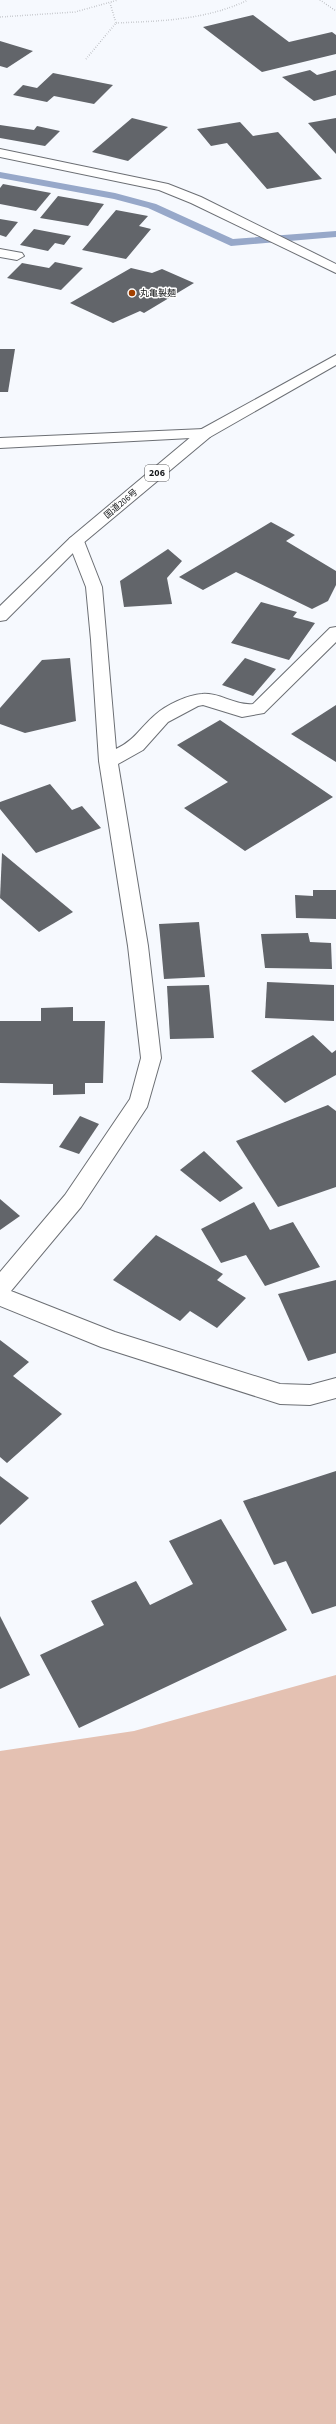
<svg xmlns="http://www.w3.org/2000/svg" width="336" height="2424" font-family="'Source Sans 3','Noto Sans JP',sans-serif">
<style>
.green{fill:#e4c1b2}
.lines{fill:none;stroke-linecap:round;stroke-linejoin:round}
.stream{fill:#97a8c9;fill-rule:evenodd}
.building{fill:#62656a}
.minor-casing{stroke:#6c6f74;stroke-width:2}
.trunk-casing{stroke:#6c6f74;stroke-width:2}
.path{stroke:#a0a2a6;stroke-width:1.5;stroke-dasharray:0.5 2;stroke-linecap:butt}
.minor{fill:#fff;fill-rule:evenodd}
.trunk{fill:#fff;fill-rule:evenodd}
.poi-dot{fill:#a24000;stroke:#fff;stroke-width:1.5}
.labels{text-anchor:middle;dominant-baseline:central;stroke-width:3;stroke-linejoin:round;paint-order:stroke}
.far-poi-label{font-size:9px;fill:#131517;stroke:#fff;text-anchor:start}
.far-street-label{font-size:9px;fill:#131517;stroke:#fff}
.shield{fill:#fff;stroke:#5a5b5d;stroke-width:1}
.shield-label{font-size:10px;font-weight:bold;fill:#131517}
</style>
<rect width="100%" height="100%" fill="#f6f9fe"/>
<path class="green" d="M336,1675V2424H0V1751L134,1731Z"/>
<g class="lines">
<path class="stream" d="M0,172L115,193L156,204L233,239L336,231V237L231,246L148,208L114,199L0,178Z"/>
</g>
<g class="building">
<path d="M253,15L289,42L332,32L336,35V54L262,72L203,27Z"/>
<path d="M0,41L33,51L7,68L0,66Z"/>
<path d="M310,70L317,75L336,70V95L314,101L282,77Z"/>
<path d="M53,73L113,85L94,104L54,96L47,102L13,95L23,85L37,88Z"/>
<path d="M132,118L168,127L128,161L92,152Z"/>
<path d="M336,118V154L308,123Z"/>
<path d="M240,122L253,136L278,132L322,179L267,189L227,143L211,146L197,129Z"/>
<path d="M0,125L34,130L37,126L60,131L45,146L0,138Z"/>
<path d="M3,184L51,193L36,211L0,204V188Z"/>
<path d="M58,196L104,204L88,226L40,218Z"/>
<path d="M116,210L148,216L139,226L151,229L126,259L82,250Z"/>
<path d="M0,219L18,222L6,237L0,235Z"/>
<path d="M34,229L71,236L64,245L55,243L48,251L20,245Z"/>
<path d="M55,262L83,268L61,290L7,278L22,263L49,268Z"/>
<path d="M131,268L152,273L162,269L194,283L144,313L140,311L113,323L70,303Z"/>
<path d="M0,349H15L8,392H0Z"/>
<path d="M271,522L295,535L286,541L336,571V585L328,601L312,609L236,572L203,590L179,577Z"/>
<path d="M168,549L182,561L167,578L172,604L124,607L120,581Z"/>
<path d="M261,602L297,612L293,617L315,623L289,660L231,643Z"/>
<path d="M70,658L76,721L25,733L0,724V708L42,660Z"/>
<path d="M245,658L276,669L253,696L222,685Z"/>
<path d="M336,705V762L291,734Z"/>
<path d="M220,720L333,797L245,851L184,808L228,782L177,745Z"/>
<path d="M50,784L72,810L82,806L101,828L36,853L0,809V802Z"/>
<path d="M2,853L73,912L39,932L0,898Z"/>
<path d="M313,890H336V919L296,918L295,895L313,896Z"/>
<path d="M199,922L205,977L164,979L159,924Z"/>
<path d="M308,933L310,942L331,943L332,969L265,968L261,934Z"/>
<path d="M267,982L334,985V1021L265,1018Z"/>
<path d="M209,985L214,1038L170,1039L167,986Z"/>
<path d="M73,1007V1021H105L103,1083H85V1094L53,1095V1084L0,1083V1021H41V1008Z"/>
<path d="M313,1035L332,1053L336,1050V1075L285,1103L251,1071Z"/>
<path d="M328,1105L336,1111V1187L278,1207L236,1141Z"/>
<path d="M80,1116L99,1124L79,1154L59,1147Z"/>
<path d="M204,1151L243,1188L220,1202L180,1170Z"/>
<path d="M0,1199L20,1216L0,1230Z"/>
<path d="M254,1202L270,1230L293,1222L320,1267L265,1286L246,1255L221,1263L201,1229Z"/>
<path d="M156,1235L223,1274L217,1280L246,1298L217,1328L190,1311L180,1321L113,1280Z"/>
<path d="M336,1280V1353L308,1361L278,1294Z"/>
<path d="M0,1340L29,1362L13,1376L62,1414L7,1463L0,1457Z"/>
<path d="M336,1471V1606L312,1614L286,1561L274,1565L243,1501Z"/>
<path d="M0,1476L29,1498L0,1525Z"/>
<path d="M221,1519L287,1630L79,1728L40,1655L104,1625L91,1601L136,1581L150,1605L193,1584L169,1541Z"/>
<path d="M0,1616L30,1675L0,1689Z"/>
</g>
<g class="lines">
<defs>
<g id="minor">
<path d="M0,149L168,184L201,197L336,264V273L191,203L159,190L0,157Z"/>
<path d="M0,249L22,253L24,256L17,260L0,257Z"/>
<path d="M204,429L210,431L212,434L210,437L0,448V438Z"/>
<path d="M76,536L82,538L84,541L102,587L116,749C135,740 140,728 155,715C166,705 187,695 202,694C219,692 235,706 253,704L330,628L336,627V642L264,713L242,717L203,705L198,706L168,722L143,750L118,764L148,946L161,1058L147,1107L81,1207L11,1291L115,1332L280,1384L310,1385L336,1378V1398L310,1405L280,1404L101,1347L0,1306V1272L65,1195L130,1099L141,1058L128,946L99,761L91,640L86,587L68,541L70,538Z"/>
</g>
<path id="trunk" d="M336,355V365L210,437L82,544L6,620L0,621V606L70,538L198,431Z"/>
</defs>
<use href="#minor" class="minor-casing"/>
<use href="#trunk" class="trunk-casing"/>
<g class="path">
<path d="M320,0L336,11"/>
<path d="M0,17L75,12L118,0"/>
<path d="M116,23C162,21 206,20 248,0"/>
<path d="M86,59L116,23L110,3"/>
</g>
<use href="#minor" class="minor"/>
<use href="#trunk" class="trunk"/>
</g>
<circle class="poi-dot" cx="132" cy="293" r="4"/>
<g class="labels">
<g class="far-poi-label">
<text x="140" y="293">丸亀製麺</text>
</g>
<g class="far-street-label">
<text transform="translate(121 504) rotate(-40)">国道206号</text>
</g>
<rect class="shield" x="145" y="465" width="24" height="16" rx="3"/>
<g class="shield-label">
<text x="157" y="473">206</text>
</g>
</g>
</svg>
